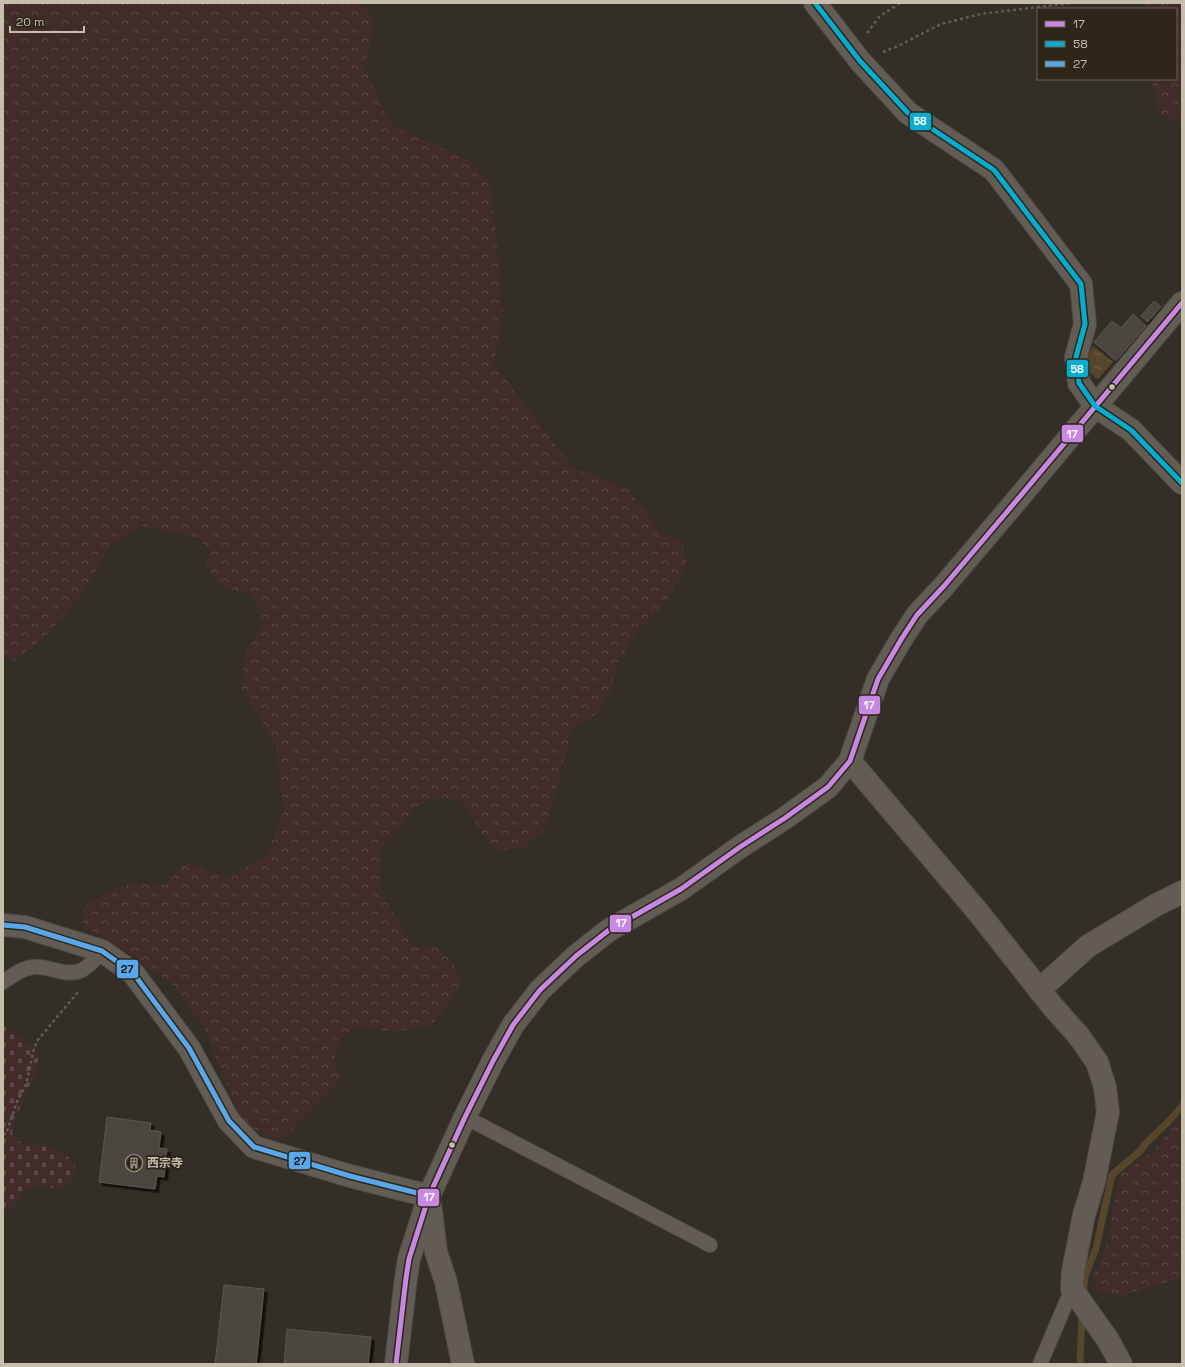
<svg xmlns="http://www.w3.org/2000/svg" width="1185" height="1367" font-family="'Space Grotesk','Noto Sans JP',sans-serif">
<style>
.forest{fill:url(#forest-crowns)}
.cemetery{fill:url(#cemetery-stones)}
.water{fill:url(#water-ripples)}
.lines{fill:none;stroke-linecap:round;stroke-linejoin:round}
.stream{stroke:#56472c;stroke-width:7}
.building{fill:#4b4740;stroke:#5b564d;filter:url(#shadow)}
.service-casing{stroke:#4e4a44;stroke-width:16}
.minor-casing{stroke:#4e4a44;stroke-width:24}
.path{stroke:#605b54;stroke-width:2.5;stroke-dasharray:3 3;stroke-linecap:butt}
.service{stroke:#625c54;stroke-width:14}
.minor{stroke:#625c54;stroke-width:22}
.bus-1-casing{stroke:#2d2619;stroke-width:8}
.bus-2-casing{stroke:#2d2619;stroke-width:8}
.bus-3-casing{stroke:#2d2619;stroke-width:8}
.bus-1{stroke:#c787e3;stroke-width:5}
.bus-2{stroke:#06acd0;stroke-width:5}
.bus-3{stroke:#5aa8eb;stroke-width:5}
.bus-dot{fill:#c6bead;stroke:#2d2619;stroke-width:1.5}
.labels{text-anchor:middle;dominant-baseline:central;stroke-width:3.5;stroke-linejoin:round;paint-order:stroke}
.poi-label{font-size:12px;font-weight:bold;fill:#c6bead;stroke:#2d2619;text-anchor:start}
.line-badge{stroke:#2d2619;stroke-width:1.5}
.badge-label{font-size:11px;text-anchor:middle;font-weight:bold;fill:#fff}
.pale-badge-label{font-size:11px;text-anchor:middle;font-weight:bold;fill:#111}
</style>
<defs>
<pattern id="forest-crowns" width="20" height="18" patternUnits="userSpaceOnUse"><rect width="20" height="18" fill="#412c2a"/><path d="M2 6a3 3 0 1 1 6 0M12 15a3 3 0 1 1 6 0" fill="none" stroke="#5b4946"/></pattern>
<pattern id="cemetery-stones" width="16" height="16" patternUnits="userSpaceOnUse"><rect width="16" height="16" fill="#412c2a"/><path d="M2 7V4a2 2 0 0 1 4 0v3zM10 15v-3a2 2 0 0 1 4 0v3z" fill="#5b4946"/></pattern>
<pattern id="water-ripples" width="26" height="14" patternUnits="userSpaceOnUse"><rect width="26" height="14" fill="#56472c"/><path d="M2 4q2-2 4 0t4 0M15 11q2-2 4 0t4 0" fill="none" stroke="#6d6048"/></pattern>
<filter id="shadow"><feDropShadow dx="3.5" dy="3.5" stdDeviation="0" flood-color="#0009"/></filter>
</defs>
<rect width="100%" height="100%" fill="#332e26"/>
<g class="forest">
<path d="M3,3H359L374,21L365,68L391,125L466,158L491,182L503,311L494,364L571,466L629,490L661,532L682,541L687,564L665,604L642,626L617,663L611,690L597,713L571,730L561,771L544,831L522,848L497,850L483,836L472,817L458,799H433L416,807L381,850L382,894L413,947H437L454,964L463,984L451,997L443,1012L428,1027L406,1030L383,1031L357,1026L339,1040L335,1056L340,1080L287,1136L274,1139L255,1130L239,1114L201,1021L172,984L106,938L83,927L82,908L104,894L134,883L165,885L186,863L229,877L267,855L284,810L276,747L258,714L242,695L244,659L261,626L259,606L250,594L223,588L207,567L209,550L198,538L141,526L110,547L89,583L49,634L14,661L3,657Z"/>
<path d="M1145,3H1182V122L1160,114L1151,79H1176V9H1146Z"/>
<path d="M1182,1118V1278L1119,1296L1098,1292L1093,1275L1100,1264L1109,1234L1113,1206L1120,1175L1150,1153Z"/>
</g>
<path class="cemetery" d="M3,1025L40,1052L36,1073L22,1101L12,1133C14,1136 15,1139 18,1141C23,1145 30,1144 36,1145C51,1147 70,1153 76,1168C73,1176 68,1186 61,1190C54,1189 45,1185 38,1186C23,1186 17,1206 3,1212Z"/>
<path class="water" d="M1093,346L1113,362L1098,379L1084,368Z"/>
<g class="lines">
<g class="stream">
<path d="M1083,1296L1085,1276L1096,1248L1112,1175L1140,1151L1147,1142L1169,1121L1182,1106"/>
<path d="M1080,1364L1082,1312"/>
</g>
</g>
<g class="building">
<path d="M1154,301L1161,307L1148,322L1141,316Z"/>
<path d="M1133,314L1146,326L1116,361L1094,342L1112,321L1121,328Z"/>
<path d="M107,1117L151,1123L150,1130L161,1132L159,1148L167,1149L164,1177L157,1176L155,1189L99,1182Z"/>
<path d="M224,1285L264,1289L256,1364H215Z"/>
<path d="M287,1329L371,1337L368,1364H284Z"/>
</g>
<g class="lines">
<defs>
<g id="service">
<path d="M3,982C12,976 22,968 33,967C49,965 66,978 82,970C90,966 96,958 102,951"/>
<path d="M465,1117L710,1245"/>
<path d="M1040,1364L1072,1289"/>
</g>
<g id="minor">
<path d="M815,3L860,61L908,113L994,170L1081,284L1085,324L1076,357L1079,383L1095,406L1131,430L1182,483"/>
<path d="M850,761L978,912L1053,1007L1078,1035L1097,1062L1105,1087L1108,1112L1094,1182L1084,1215L1073,1271L1072,1289L1108,1340L1121,1364"/>
<path d="M3,925L25,927L102,951L133,973L189,1048L229,1121L254,1147L350,1176L429,1196"/>
<path d="M1039,990L1088,946L1156,905L1182,892"/>
<path d="M430,1203L436,1252L446,1282L463,1364"/>
<path d="M396,1364L406,1278L409,1259L429,1196L465,1117L493,1061L513,1025L540,990L576,956L609,930L681,889L740,847L785,818L828,787L850,761L878,679L902,638L917,615L944,586L1006,513L1182,303"/>
</g>
</defs>
<use href="#service" class="service-casing"/>
<use href="#minor" class="minor-casing"/>
<g class="path">
<path d="M867,33L879,17L900,3"/>
<path d="M883,52L898,46L941,24L981,14L1071,3"/>
<path d="M3,1134H6L18,1099L26,1085L33,1052L37,1041L78,992"/>
</g>
<use href="#service" class="service"/>
<use href="#minor" class="minor"/>
<defs>
<path id="bus-1" d="M396,1364L406,1278L409,1259L429,1196L465,1117L493,1061L513,1025L540,990L576,956L609,930L681,889L740,847L785,818L828,787L850,761L878,679L902,638L917,615L944,586L1006,513L1182,303"/>
<path id="bus-2" d="M815,3L860,61L908,113L994,170L1081,284L1085,324L1076,357L1079,383L1095,406L1131,430L1182,483"/>
<path id="bus-3" d="M3,925L25,927L102,951L133,973L189,1048L229,1121L254,1147L350,1176L429,1196"/>
</defs>
<use href="#bus-1" class="bus-1-casing"/>
<use href="#bus-2" class="bus-2-casing"/>
<use href="#bus-3" class="bus-3-casing"/>
<use href="#bus-1" class="bus-1"/>
<use href="#bus-2" class="bus-2"/>
<use href="#bus-3" class="bus-3"/>
</g>
<defs>
<symbol id="building-ring" viewBox="-11 -11 22 22"><circle r="9.5" fill="#2d2619" stroke="#938c7e" stroke-width="1.5"/><path d="M-4-6H4V6H1V3H-1V6H-4ZM-2.5-4.3h1.7v1.8h-1.7ZM.8-4.3h1.7v1.8H.8ZM-2.5-1h1.7V.8h-1.7ZM.8-1h1.7V.8H.8Z" fill="#938c7e"/></symbol>
</defs>
<g fill-rule="evenodd">
<use href="#building-ring" x="124" y="1153" width="20" height="20"/>
</g>
<g class="bus-dot">
<circle cx="1112" cy="387" r="3.5"/>
<circle cx="452" cy="1145" r="3.5"/>
</g>
<g class="labels">
<g class="poi-label">
<text x="147" y="1163">西宗寺</text>
</g>
</g>
<g class="line-badge">
<rect x="909" y="112" width="23" height="19" rx="4" fill="#06acd0"/>
<rect x="1066" y="359" width="23" height="19" rx="4" fill="#06acd0"/>
<rect x="1061" y="424" width="23" height="19" rx="4" fill="#c787e3"/>
<rect x="858" y="695" width="23" height="20" rx="4" fill="#c787e3"/>
<rect x="609" y="914" width="23" height="19" rx="4" fill="#c787e3"/>
<rect x="116" y="959" width="23" height="20" rx="4" fill="#5aa8eb"/>
<rect x="288" y="1151" width="23" height="19" rx="4" fill="#5aa8eb"/>
<rect x="417" y="1188" width="23" height="19" rx="4" fill="#c787e3"/>
</g>
<g class="badge-label">
<text x="920" y="125">58</text>
<text x="1077" y="373">58</text>
<text x="1072" y="438">17</text>
<text x="869" y="709">17</text>
<text x="621" y="927">17</text>
<text x="429" y="1201">17</text>
</g>
<g class="pale-badge-label">
<text x="127" y="973">27</text>
<text x="300" y="1165">27</text>
</g>
<rect width="1185" height="1367" fill="none" stroke="#c6bead" stroke-width="8"/>
<rect x="1037" y="8" width="140" height="72" fill="#2d2619" stroke="#6a6354"/>
<rect x="1045" y="21" width="20" height="6" fill="#c787e3" stroke="#6a6354"/>
<text x="1073" y="28" font-size="12" fill="#c6bead">17</text>
<rect x="1045" y="41" width="20" height="6" fill="#06acd0" stroke="#6a6354"/>
<text x="1073" y="48" font-size="12" fill="#c6bead">58</text>
<rect x="1045" y="61" width="20" height="6" fill="#5aa8eb" stroke="#6a6354"/>
<text x="1073" y="68" font-size="12" fill="#c6bead">27</text>
<path d="M10 26v6h74v-6" fill="none" stroke="#c6bead" stroke-width="2"/>
<text x="16" y="26" font-size="12" fill="#c6bead" stroke="#2d2619" stroke-width="3" paint-order="stroke">20 m</text>
</svg>
